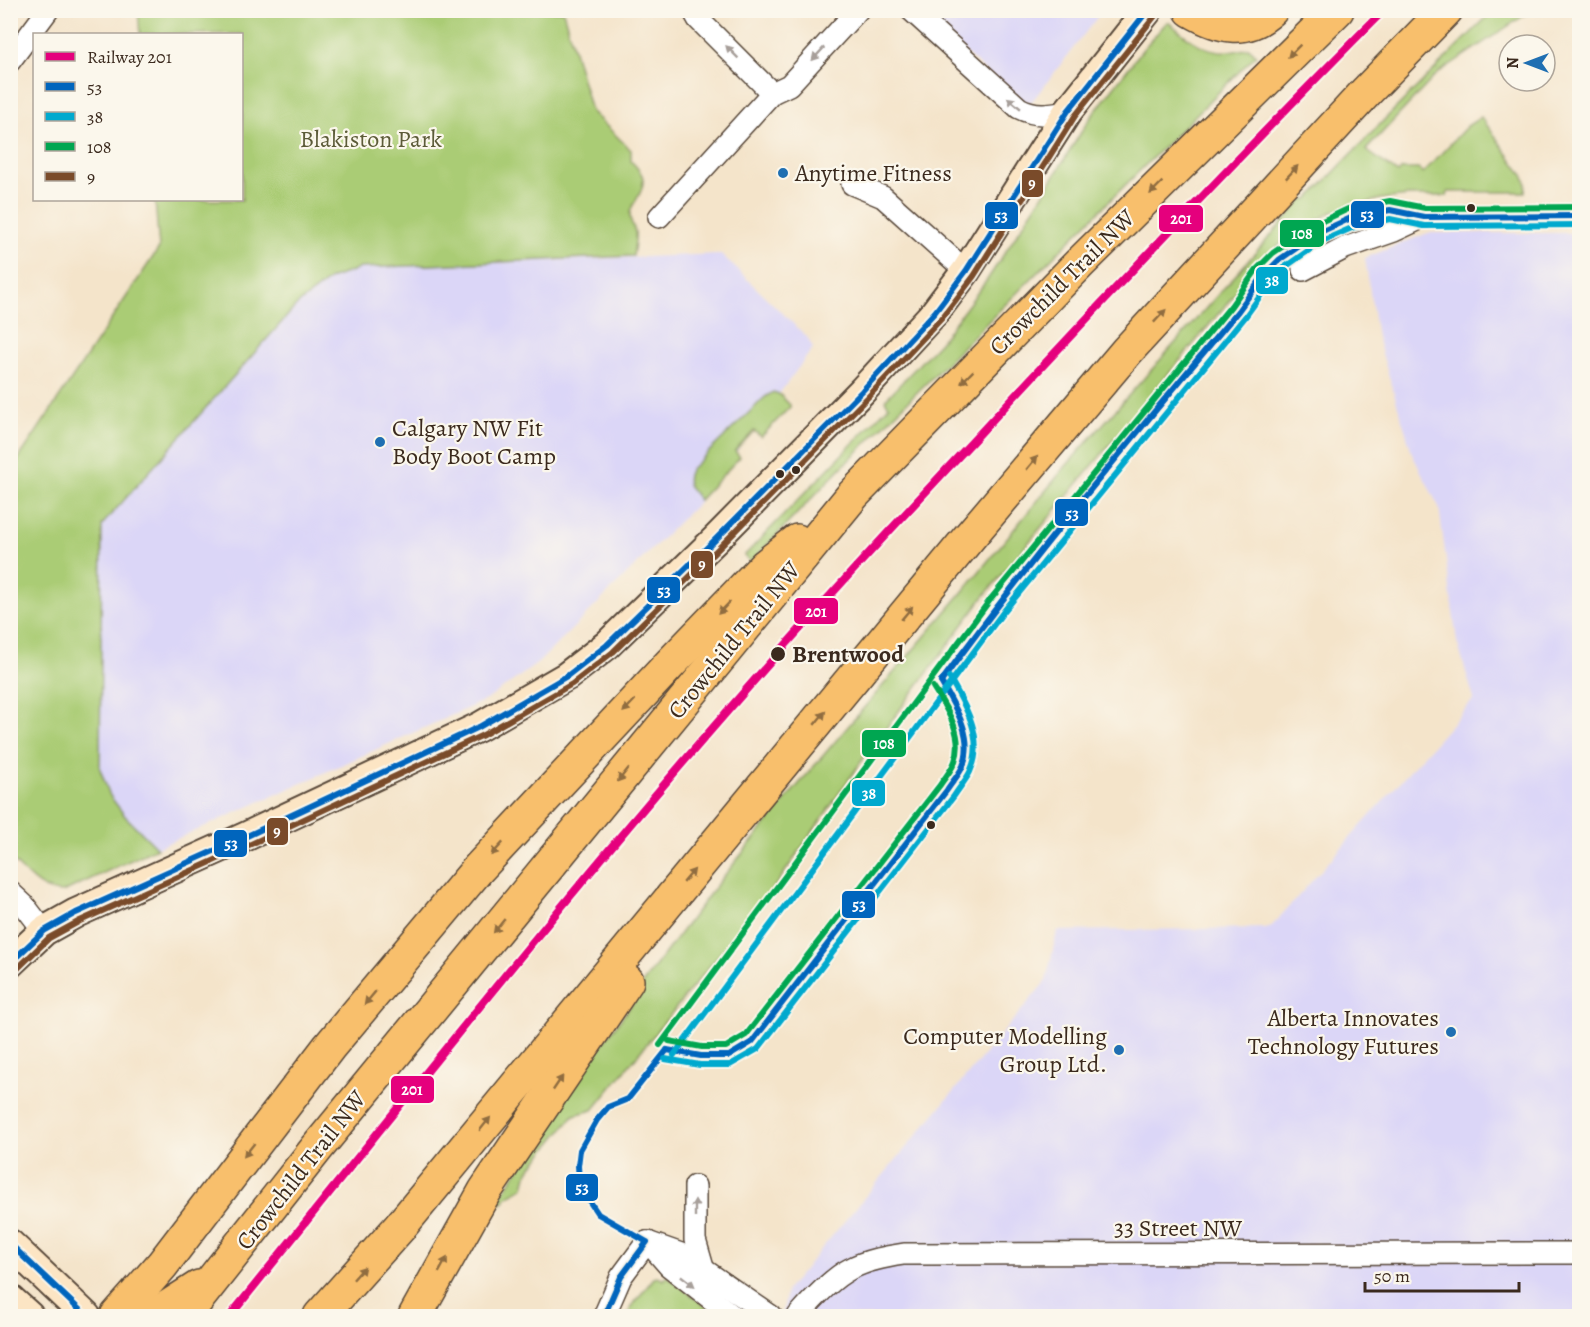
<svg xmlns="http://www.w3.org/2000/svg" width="1590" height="1327" font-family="Alegreya,serif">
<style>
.built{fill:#dbd6f7}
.green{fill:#aacc75;stroke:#727b4a;stroke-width:1.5}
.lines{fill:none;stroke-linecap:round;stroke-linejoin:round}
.street-casing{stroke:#574638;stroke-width:24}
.secondary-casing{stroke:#574638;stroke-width:32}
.highway-casing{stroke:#574638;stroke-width:36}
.street{stroke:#fff;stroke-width:21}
.secondary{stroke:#fce5c4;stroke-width:28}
.highway{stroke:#f8bf6c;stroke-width:33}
.bus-1-casing{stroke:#fbf7ec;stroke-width:10}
.bus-2-casing{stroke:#fbf7ec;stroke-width:10}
.bus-3-casing{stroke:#fbf7ec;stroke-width:10}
.bus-4-casing{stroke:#fbf7ec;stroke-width:10}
.bus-1{stroke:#0065bd;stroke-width:6}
.bus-2{stroke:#00a9ce;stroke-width:6}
.bus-3{stroke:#00a651;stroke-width:6}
.bus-4{stroke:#7a4b2a;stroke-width:6}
.rail-1-casing{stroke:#fbf7ec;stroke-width:12}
.rail-1{stroke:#e5007d;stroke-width:8}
.oneway{fill:#906d41}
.oneway2{fill:#a79f9a}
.poi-dot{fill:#1f6fb2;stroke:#fbf7ec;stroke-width:2}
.bus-dot{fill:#3b2a1e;stroke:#fbf7ec;stroke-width:2}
.labels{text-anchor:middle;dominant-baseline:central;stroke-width:4.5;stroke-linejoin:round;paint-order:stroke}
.park-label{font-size:24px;fill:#5c5b38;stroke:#fbf7ec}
.poi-label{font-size:24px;fill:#3b2a1e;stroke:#fbf7ec;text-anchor:start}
.street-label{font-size:24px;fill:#3b2a1e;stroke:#fbf7ec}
.stop-label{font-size:24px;font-weight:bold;fill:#3b2a1e;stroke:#fbf7ec;text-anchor:start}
.line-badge{stroke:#fbf7ec;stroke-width:2}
.badge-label{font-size:16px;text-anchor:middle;font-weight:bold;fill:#fff}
</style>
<rect width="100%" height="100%" fill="#fbf7ec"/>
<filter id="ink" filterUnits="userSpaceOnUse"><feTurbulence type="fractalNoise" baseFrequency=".0167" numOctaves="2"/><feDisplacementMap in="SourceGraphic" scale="12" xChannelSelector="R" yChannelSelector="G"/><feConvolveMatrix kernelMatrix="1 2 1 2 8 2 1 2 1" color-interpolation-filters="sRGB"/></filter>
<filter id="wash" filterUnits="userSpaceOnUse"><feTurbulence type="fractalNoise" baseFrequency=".008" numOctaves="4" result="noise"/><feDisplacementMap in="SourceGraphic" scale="24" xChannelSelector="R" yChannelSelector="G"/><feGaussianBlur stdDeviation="1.35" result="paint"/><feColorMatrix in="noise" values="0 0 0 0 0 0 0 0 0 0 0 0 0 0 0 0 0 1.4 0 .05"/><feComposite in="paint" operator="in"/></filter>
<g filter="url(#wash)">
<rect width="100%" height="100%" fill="#f4e4ca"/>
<g class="built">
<path d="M921,11H1102L1033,100L1024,107Z"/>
<path d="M1428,233H1579V1316H782L787,1290L1046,981L1057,931L1270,928L1474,699L1457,642L1439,507L1413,456L1377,337L1365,258Z"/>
<path d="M721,254L807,337L813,348L698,503L538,663L488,699L157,848L125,816L109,796L100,769L102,525L297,305L330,279L360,268Z"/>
</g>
<g class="green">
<path d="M1494,10L1531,11L1438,73L1366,150L1398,173L1402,169H1418L1423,173L1467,126L1481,117L1523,175L1526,182L1525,192H1448L1447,196H1409L1381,199L1332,212L1301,229L1278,246L1254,271L985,595L861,762L778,882L593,1110L574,1115L528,1171L524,1187L507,1197L502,1204L499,1199L591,1059L632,1004L642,984L715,887L793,791L960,595L1066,466L1303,199H1308L1315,192L1388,116Z"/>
<path d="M138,11H563L591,111L631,150V161C644,174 647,180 638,197C635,203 630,207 630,214C629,221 634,226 635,232C636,239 634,249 633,256L360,268L330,279L297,305L102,525L100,769L110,796L125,816L157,848L63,892C39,892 27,874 11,859V470L159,248L155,200H242V34H140Z"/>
<path d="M1167,22H1169C1194,45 1214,58 1249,48L1256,55L833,476L751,562L744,556L889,406L885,400L940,342L987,280L1042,196L1088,121L1143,49Z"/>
<path d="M773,392L779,394L790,405V407L761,437L754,431L735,451L740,457L699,500C691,490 683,483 690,470L765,397Z"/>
<path d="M667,1276L718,1316H627L635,1302L654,1278L658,1277L664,1280Z"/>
</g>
</g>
<g filter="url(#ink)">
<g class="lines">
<defs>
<g id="street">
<path d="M693,10L698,19L772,93"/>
<path d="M911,10L1019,108C1036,117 1050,114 1068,111"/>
<path d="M10,61L48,10"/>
<path d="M852,184L883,197L966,271"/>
<path d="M659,217L772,93L789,85L858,10"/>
<path d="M1297,248L1318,233L1351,218L1390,210L1424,217L1580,216"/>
<path d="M1303,270L1345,248L1394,231L1424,217"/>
<path d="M10,892L24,905L44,931"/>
<path d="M695,1186V1240L704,1271"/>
<path d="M647,1242L681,1254L771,1316"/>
<path d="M648,1242L669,1266L733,1316"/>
<path d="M604,1316L621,1277L647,1242"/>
<path d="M798,1316C811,1301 832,1278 850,1269C867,1260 885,1257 904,1254L1580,1253"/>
</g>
<g id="secondary">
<path d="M10,963L44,931L76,913L247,836L479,727L567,676L607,645L716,539L862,391L935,312L966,271L1068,111L1148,10"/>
<path d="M10,1244L86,1316"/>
<path d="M10,1299L29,1316"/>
</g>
<g id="highway">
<path d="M1191,10C1218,26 1245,34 1271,10"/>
<path d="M117,1316L162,1265L329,1047L478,869L670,664L765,566L797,541"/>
<path d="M154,1316L199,1287"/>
<path d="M184,1316L317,1148L853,495L1080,263L1337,10"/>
<path d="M320,1316L399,1228L971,535L1127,351L1367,91L1446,10"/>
<path d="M415,1316L485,1191L627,981"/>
</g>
</defs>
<use href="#street" class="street-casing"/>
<use href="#secondary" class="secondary-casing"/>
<use href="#highway" class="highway-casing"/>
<use href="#street" class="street"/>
<use href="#secondary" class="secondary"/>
<use href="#highway" class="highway"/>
<defs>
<g id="bus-1">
<path d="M941,682C1034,554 1137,433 1238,311L1264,275L1279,260L1318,233L1351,218L1390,210L1424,217L1580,216"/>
<path d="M10,963L44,931L76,913L247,836L479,727L567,676L607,645L716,539L862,391L935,312L966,271L1068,111L1148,10"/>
<path d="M667,1050L701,1056H729L752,1042L947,790C952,782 959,775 963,766C975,737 955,707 941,682"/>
<path d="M10,1244L86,1316"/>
<path d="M604,1316L621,1277L647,1242L598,1214L584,1193L579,1180L578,1166L580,1150L597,1120L608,1107L628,1099L667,1050"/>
</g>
<g id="bus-2">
<path d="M674,1055L1004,611L1245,317L1271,281L1285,267L1322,241L1354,227L1390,219L1424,226L1580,225"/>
<path d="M665,1059L700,1065H730L758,1049L954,796C959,788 966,780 970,772C986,739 965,705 949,677"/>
</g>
<g id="bus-3">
<path d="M669,1041L702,1047H726L746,1035L940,785C945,777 952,770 955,761C965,735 946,708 933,687"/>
<path d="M660,1045L990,600L1231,306L1257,269L1273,253L1314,225L1348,209L1390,201L1425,208L1580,207"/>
</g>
<path id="bus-4" d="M16,970L49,938L80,921L251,844L483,735L572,684L613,652L722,545L868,397L942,318L974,276L1075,116L1155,16"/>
</defs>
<use href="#bus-1" class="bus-1-casing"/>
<use href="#bus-2" class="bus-2-casing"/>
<use href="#bus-3" class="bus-3-casing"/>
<use href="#bus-4" class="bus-4-casing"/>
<use href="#bus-1" class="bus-1"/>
<use href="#bus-2" class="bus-2"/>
<use href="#bus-3" class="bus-3"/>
<use href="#bus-4" class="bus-4"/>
<defs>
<path id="rail-1" d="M230,1316C395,1112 558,905 731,707C809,617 891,529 972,442C1107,296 1243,151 1384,10"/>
</defs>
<use href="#rail-1" class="rail-1-casing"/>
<use href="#rail-1" class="rail-1"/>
</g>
<defs><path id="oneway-solid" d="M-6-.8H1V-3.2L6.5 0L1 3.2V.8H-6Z" transform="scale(1.5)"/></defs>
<g class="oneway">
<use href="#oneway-solid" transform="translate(1294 51) rotate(135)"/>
<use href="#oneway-solid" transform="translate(1292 172) rotate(-47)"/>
<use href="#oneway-solid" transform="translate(1156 188) rotate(135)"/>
<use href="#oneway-solid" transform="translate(1160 316) rotate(-47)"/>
<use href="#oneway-solid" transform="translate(967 377) rotate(135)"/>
<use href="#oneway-solid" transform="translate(1032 463) rotate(-50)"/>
<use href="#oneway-solid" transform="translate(724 608) rotate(134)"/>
<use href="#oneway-solid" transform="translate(907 613) rotate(-50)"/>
<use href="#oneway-solid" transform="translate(629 706) rotate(134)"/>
<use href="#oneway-solid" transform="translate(820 718) rotate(-50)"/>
<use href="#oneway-solid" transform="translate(623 775) rotate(129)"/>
<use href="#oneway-solid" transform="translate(497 849) rotate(133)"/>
<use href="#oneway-solid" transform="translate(689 876) rotate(-50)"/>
<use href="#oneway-solid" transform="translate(499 926) rotate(129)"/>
<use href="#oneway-solid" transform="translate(370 998) rotate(130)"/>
<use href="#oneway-solid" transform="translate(558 1083) rotate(-56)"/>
<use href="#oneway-solid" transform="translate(485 1124) rotate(-51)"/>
<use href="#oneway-solid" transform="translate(249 1150) rotate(128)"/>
<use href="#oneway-solid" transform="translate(443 1265) rotate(-61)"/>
<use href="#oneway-solid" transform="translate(359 1273) rotate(-48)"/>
</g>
<g class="oneway2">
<use href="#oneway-solid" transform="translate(732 52) rotate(-135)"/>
<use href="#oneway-solid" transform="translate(818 54) rotate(133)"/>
<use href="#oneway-solid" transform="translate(1014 103) rotate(-140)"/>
<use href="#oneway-solid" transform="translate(695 1208) rotate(-90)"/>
<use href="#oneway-solid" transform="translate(688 1281) rotate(38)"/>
</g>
</g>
<g class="poi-dot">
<circle cx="783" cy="173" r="6"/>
<circle cx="380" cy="442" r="6"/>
<circle cx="1451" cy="1032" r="6"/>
<circle cx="1119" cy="1050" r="6"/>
</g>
<g class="bus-dot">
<circle cx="1471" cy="208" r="5"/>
<circle cx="796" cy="470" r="5"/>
<circle cx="780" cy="474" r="5"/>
<circle cx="778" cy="654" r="8"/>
<circle cx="931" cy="825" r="5"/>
</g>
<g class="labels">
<g class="park-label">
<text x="371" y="139">Blakiston Park</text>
</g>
<g class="poi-label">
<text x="795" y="173">Anytime Fitness</text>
<text x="392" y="428">Calgary NW Fit<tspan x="392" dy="28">Body Boot Camp</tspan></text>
<text x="1439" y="1018" text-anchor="end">Alberta Innovates<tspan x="1439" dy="28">Technology Futures</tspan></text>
<text x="1107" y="1036" text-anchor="end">Computer Modelling<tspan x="1107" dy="28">Group Ltd.</tspan></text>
</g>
<g class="street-label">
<text transform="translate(1062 282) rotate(-45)">Crowchild Trail NW</text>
<text transform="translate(734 640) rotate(-51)">Crowchild Trail NW</text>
<text transform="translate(301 1170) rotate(-52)">Crowchild Trail NW</text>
<text x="1178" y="1228">33 Street NW</text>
</g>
<g class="stop-label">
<text x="792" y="654">Brentwood</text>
</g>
</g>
<g class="line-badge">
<rect x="1021" y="169" width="23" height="29" rx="6" fill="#7a4b2a"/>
<rect x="1350" y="200" width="35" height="29" rx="6" fill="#0065bd"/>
<rect x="984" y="201" width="35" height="29" rx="6" fill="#0065bd"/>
<rect x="1158" y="204" width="46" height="29" rx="6" fill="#e5007d"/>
<rect x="1279" y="219" width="46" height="29" rx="6" fill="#00a651"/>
<rect x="1255" y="266" width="34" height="29" rx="6" fill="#00a9ce"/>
<rect x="1054" y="498" width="35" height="29" rx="6" fill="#0065bd"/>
<rect x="690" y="550" width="24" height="29" rx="6" fill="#7a4b2a"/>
<rect x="646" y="576" width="35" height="28" rx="6" fill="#0065bd"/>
<rect x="793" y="597" width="46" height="28" rx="6" fill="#e5007d"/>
<rect x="861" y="729" width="46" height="29" rx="6" fill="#00a651"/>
<rect x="851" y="779" width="35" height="28" rx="6" fill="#00a9ce"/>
<rect x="266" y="817" width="23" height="29" rx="6" fill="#7a4b2a"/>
<rect x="213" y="829" width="35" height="29" rx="6" fill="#0065bd"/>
<rect x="841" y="890" width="35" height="29" rx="6" fill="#0065bd"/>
<rect x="390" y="1075" width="45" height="29" rx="6" fill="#e5007d"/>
<rect x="565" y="1173" width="34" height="29" rx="6" fill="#0065bd"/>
</g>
<g class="badge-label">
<text x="1032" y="189">9</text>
<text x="1367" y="220">53</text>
<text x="1001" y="221">53</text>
<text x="1181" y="224">201</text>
<text x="1302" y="239">108</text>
<text x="1272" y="286">38</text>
<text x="1072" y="519">53</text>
<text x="702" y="570">9</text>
<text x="664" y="596">53</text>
<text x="816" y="617">201</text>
<text x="884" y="749">108</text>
<text x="869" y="799">38</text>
<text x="277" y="837">9</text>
<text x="231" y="849">53</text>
<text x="859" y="910">53</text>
<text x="412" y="1095">201</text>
<text x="582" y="1193">53</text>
</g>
<rect width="1590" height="1327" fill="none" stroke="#fbf7ec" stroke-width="36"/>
<rect x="33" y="33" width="210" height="168" fill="#fbf7ec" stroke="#aea59a" stroke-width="1.5"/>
<rect x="45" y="52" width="30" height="9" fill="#e5007d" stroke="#aea59a" stroke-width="1.5"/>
<text x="87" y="63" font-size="18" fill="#3b2a1e">Railway 201</text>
<rect x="45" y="82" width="30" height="9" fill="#0065bd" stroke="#aea59a" stroke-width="1.5"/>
<text x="87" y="93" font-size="18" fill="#3b2a1e">53</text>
<rect x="45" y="112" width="30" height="9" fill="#00a9ce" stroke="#aea59a" stroke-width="1.5"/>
<text x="87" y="123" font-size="18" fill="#3b2a1e">38</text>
<rect x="45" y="142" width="30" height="9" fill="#00a651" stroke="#aea59a" stroke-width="1.5"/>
<text x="87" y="153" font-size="18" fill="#3b2a1e">108</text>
<rect x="45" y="172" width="30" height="9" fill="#7a4b2a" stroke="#aea59a" stroke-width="1.5"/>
<text x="87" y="183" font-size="18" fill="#3b2a1e">9</text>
<g transform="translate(1527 63) rotate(270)"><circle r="28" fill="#fbf7ec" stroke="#aea59a" stroke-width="1.5"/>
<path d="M0-4.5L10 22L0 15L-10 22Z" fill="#1f6fb2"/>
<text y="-9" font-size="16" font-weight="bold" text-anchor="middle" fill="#3b2a1e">N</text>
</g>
<path d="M1365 1282v9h154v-9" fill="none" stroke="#3b2a1e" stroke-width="3"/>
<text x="1374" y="1282" font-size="18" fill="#3b2a1e" stroke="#fbf7ec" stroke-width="4.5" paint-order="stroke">50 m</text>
</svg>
